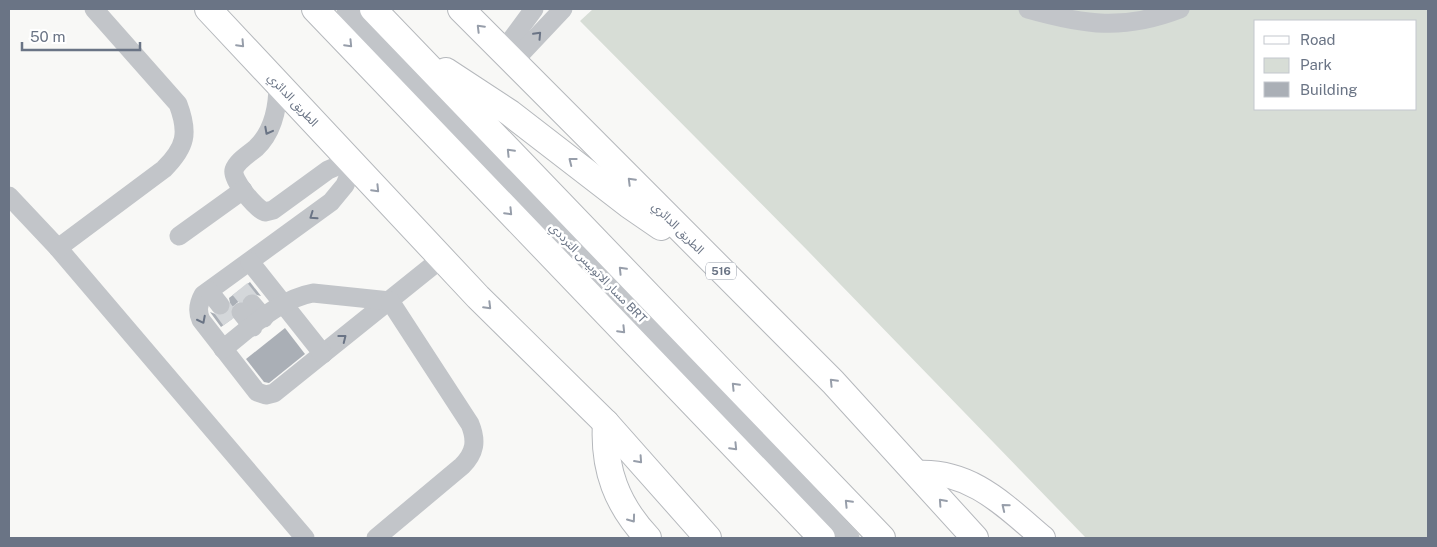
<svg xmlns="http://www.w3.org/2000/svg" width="1437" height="547" font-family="'Public Sans','Noto Sans Arabic',sans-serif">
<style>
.green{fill:#d7ddd6;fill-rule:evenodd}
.building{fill:#aaafb6}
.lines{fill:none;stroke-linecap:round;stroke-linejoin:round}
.minor-tunnel{stroke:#d4d7da;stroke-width:19;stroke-dasharray:19 9;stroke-linecap:butt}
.major-casing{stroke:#b6b8bd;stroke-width:26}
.highway-casing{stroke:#b5b8bc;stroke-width:28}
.minor{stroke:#c2c5c9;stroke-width:19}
.major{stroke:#fff;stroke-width:24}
.highway{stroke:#fff;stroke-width:26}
.oneway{stroke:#979eaa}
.oneway2{stroke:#6a7485}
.labels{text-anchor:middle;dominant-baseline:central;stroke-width:5;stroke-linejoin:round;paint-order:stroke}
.shield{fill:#fff;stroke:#979eaa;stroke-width:1}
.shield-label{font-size:11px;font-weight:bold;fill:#6a7485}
.street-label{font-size:12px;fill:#6a7485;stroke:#fff}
</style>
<rect width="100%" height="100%" fill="#f8f8f6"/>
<path class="green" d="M593,9H1428V538H1086L808,251L580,21ZM1256,21H1416V109H1256Z"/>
<g class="building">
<path d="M250,282L261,296L249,293L231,308L229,298Z"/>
<path d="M230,309L232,319L221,327L210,312L221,316Z"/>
<path d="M285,328L305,354L269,383L264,382L246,359Z"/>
</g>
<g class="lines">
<g class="minor-tunnel">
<path d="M240,289L252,304"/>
<path d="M220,305L231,320"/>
</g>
<defs>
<path id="major" d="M917,473C971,470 1004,505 1043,538"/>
<g id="highway">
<path d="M208,9L478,297L606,423L708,538"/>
<path d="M315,9L822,538"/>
<path d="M373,9L882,538"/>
<path d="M461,9L833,382L975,538"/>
<path d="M446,71L510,113L629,205L661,227"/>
<path d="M606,423C603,469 617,505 648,538"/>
</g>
</defs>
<use href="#major" class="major-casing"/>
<use href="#highway" class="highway-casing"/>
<g class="minor">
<path d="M346,9L850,538"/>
<path d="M1028,9C1085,25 1123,31 1180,9"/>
<path d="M503,51L534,9"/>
<path d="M513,62L563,9"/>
<path d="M278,84C278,107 273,132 256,148C249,154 237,161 234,170C231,179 256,209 265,212L273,210L328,170L349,161"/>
<path d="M353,165L345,185L331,202L203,295C198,304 197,311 201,320L257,392L266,395L274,393L442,258"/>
<path d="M9,196L58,248L305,538"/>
<path d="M179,236L243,190"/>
<path d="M58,248L164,169C186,147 189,133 178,104L94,9"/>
<path d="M250,262L323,354"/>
<path d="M209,291L220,305"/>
<path d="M252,304L264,318"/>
<path d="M241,312L253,327"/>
<path d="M223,349C250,328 279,299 313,293L390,301"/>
<path d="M376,538L462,466C475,453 477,441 470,424L390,301"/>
</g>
<use href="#major" class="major"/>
<use href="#highway" class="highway"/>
</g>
<defs><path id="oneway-chevron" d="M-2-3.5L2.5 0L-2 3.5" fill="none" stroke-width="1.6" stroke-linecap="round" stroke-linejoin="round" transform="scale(1.25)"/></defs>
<g class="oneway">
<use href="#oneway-chevron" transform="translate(480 28) rotate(-135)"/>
<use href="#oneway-chevron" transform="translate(241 44) rotate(47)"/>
<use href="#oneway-chevron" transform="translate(349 44) rotate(46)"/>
<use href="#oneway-chevron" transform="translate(510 152) rotate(-134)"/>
<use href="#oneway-chevron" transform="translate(572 161) rotate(-142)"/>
<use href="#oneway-chevron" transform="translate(631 181) rotate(-135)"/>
<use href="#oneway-chevron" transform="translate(376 189) rotate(46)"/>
<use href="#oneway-chevron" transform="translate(509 212) rotate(46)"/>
<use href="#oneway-chevron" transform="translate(622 270) rotate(-134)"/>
<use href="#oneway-chevron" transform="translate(488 306) rotate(45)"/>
<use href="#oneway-chevron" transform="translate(622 330) rotate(46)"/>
<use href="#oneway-chevron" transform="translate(833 382) rotate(-134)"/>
<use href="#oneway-chevron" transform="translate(735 386) rotate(-134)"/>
<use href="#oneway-chevron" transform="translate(734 447) rotate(46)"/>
<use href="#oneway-chevron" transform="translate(639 460) rotate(48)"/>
<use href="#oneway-chevron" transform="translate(942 502) rotate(-132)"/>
<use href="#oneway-chevron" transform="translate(848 503) rotate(-134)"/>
<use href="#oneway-chevron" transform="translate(1005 507) rotate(-141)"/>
<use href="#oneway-chevron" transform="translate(632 519) rotate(54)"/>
</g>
<g class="oneway2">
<use href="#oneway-chevron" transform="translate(538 35) rotate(-47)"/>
<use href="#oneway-chevron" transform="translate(268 131) rotate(118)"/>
<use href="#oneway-chevron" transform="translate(313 216) rotate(145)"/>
<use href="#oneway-chevron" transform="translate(202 320) rotate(63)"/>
<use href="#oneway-chevron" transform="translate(343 338) rotate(-38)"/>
</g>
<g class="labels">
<rect class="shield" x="706" y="262.5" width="30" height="17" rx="4"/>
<g class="shield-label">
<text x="721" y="271">516</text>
</g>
<g class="street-label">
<text transform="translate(293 100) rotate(47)">الطريق الدائري</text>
<text transform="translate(678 228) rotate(45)">الطريق الدائري</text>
<text transform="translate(598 273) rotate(46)">مسار الاتوبيس الترددي BRT</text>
</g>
</g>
<rect width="1437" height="547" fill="none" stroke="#6a7485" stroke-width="20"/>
<rect x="1254" y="20" width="162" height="90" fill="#ffffff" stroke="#c3c7ce"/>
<rect x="1264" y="36" width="25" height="8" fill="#ffffff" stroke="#c3c7ce"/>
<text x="1300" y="45" font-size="15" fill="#6a7485">Road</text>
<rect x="1264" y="58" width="25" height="15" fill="#d7ddd6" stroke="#c3c7ce"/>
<text x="1300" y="70" font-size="15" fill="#6a7485">Park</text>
<rect x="1264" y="82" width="25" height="15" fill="#aaafb6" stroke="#c3c7ce"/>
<text x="1300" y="95" font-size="15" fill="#6a7485">Building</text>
<path d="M22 42v8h118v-8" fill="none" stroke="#6a7485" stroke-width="2.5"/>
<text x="30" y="42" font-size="15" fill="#6a7485" stroke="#ffffff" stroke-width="4" paint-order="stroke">50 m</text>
</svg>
